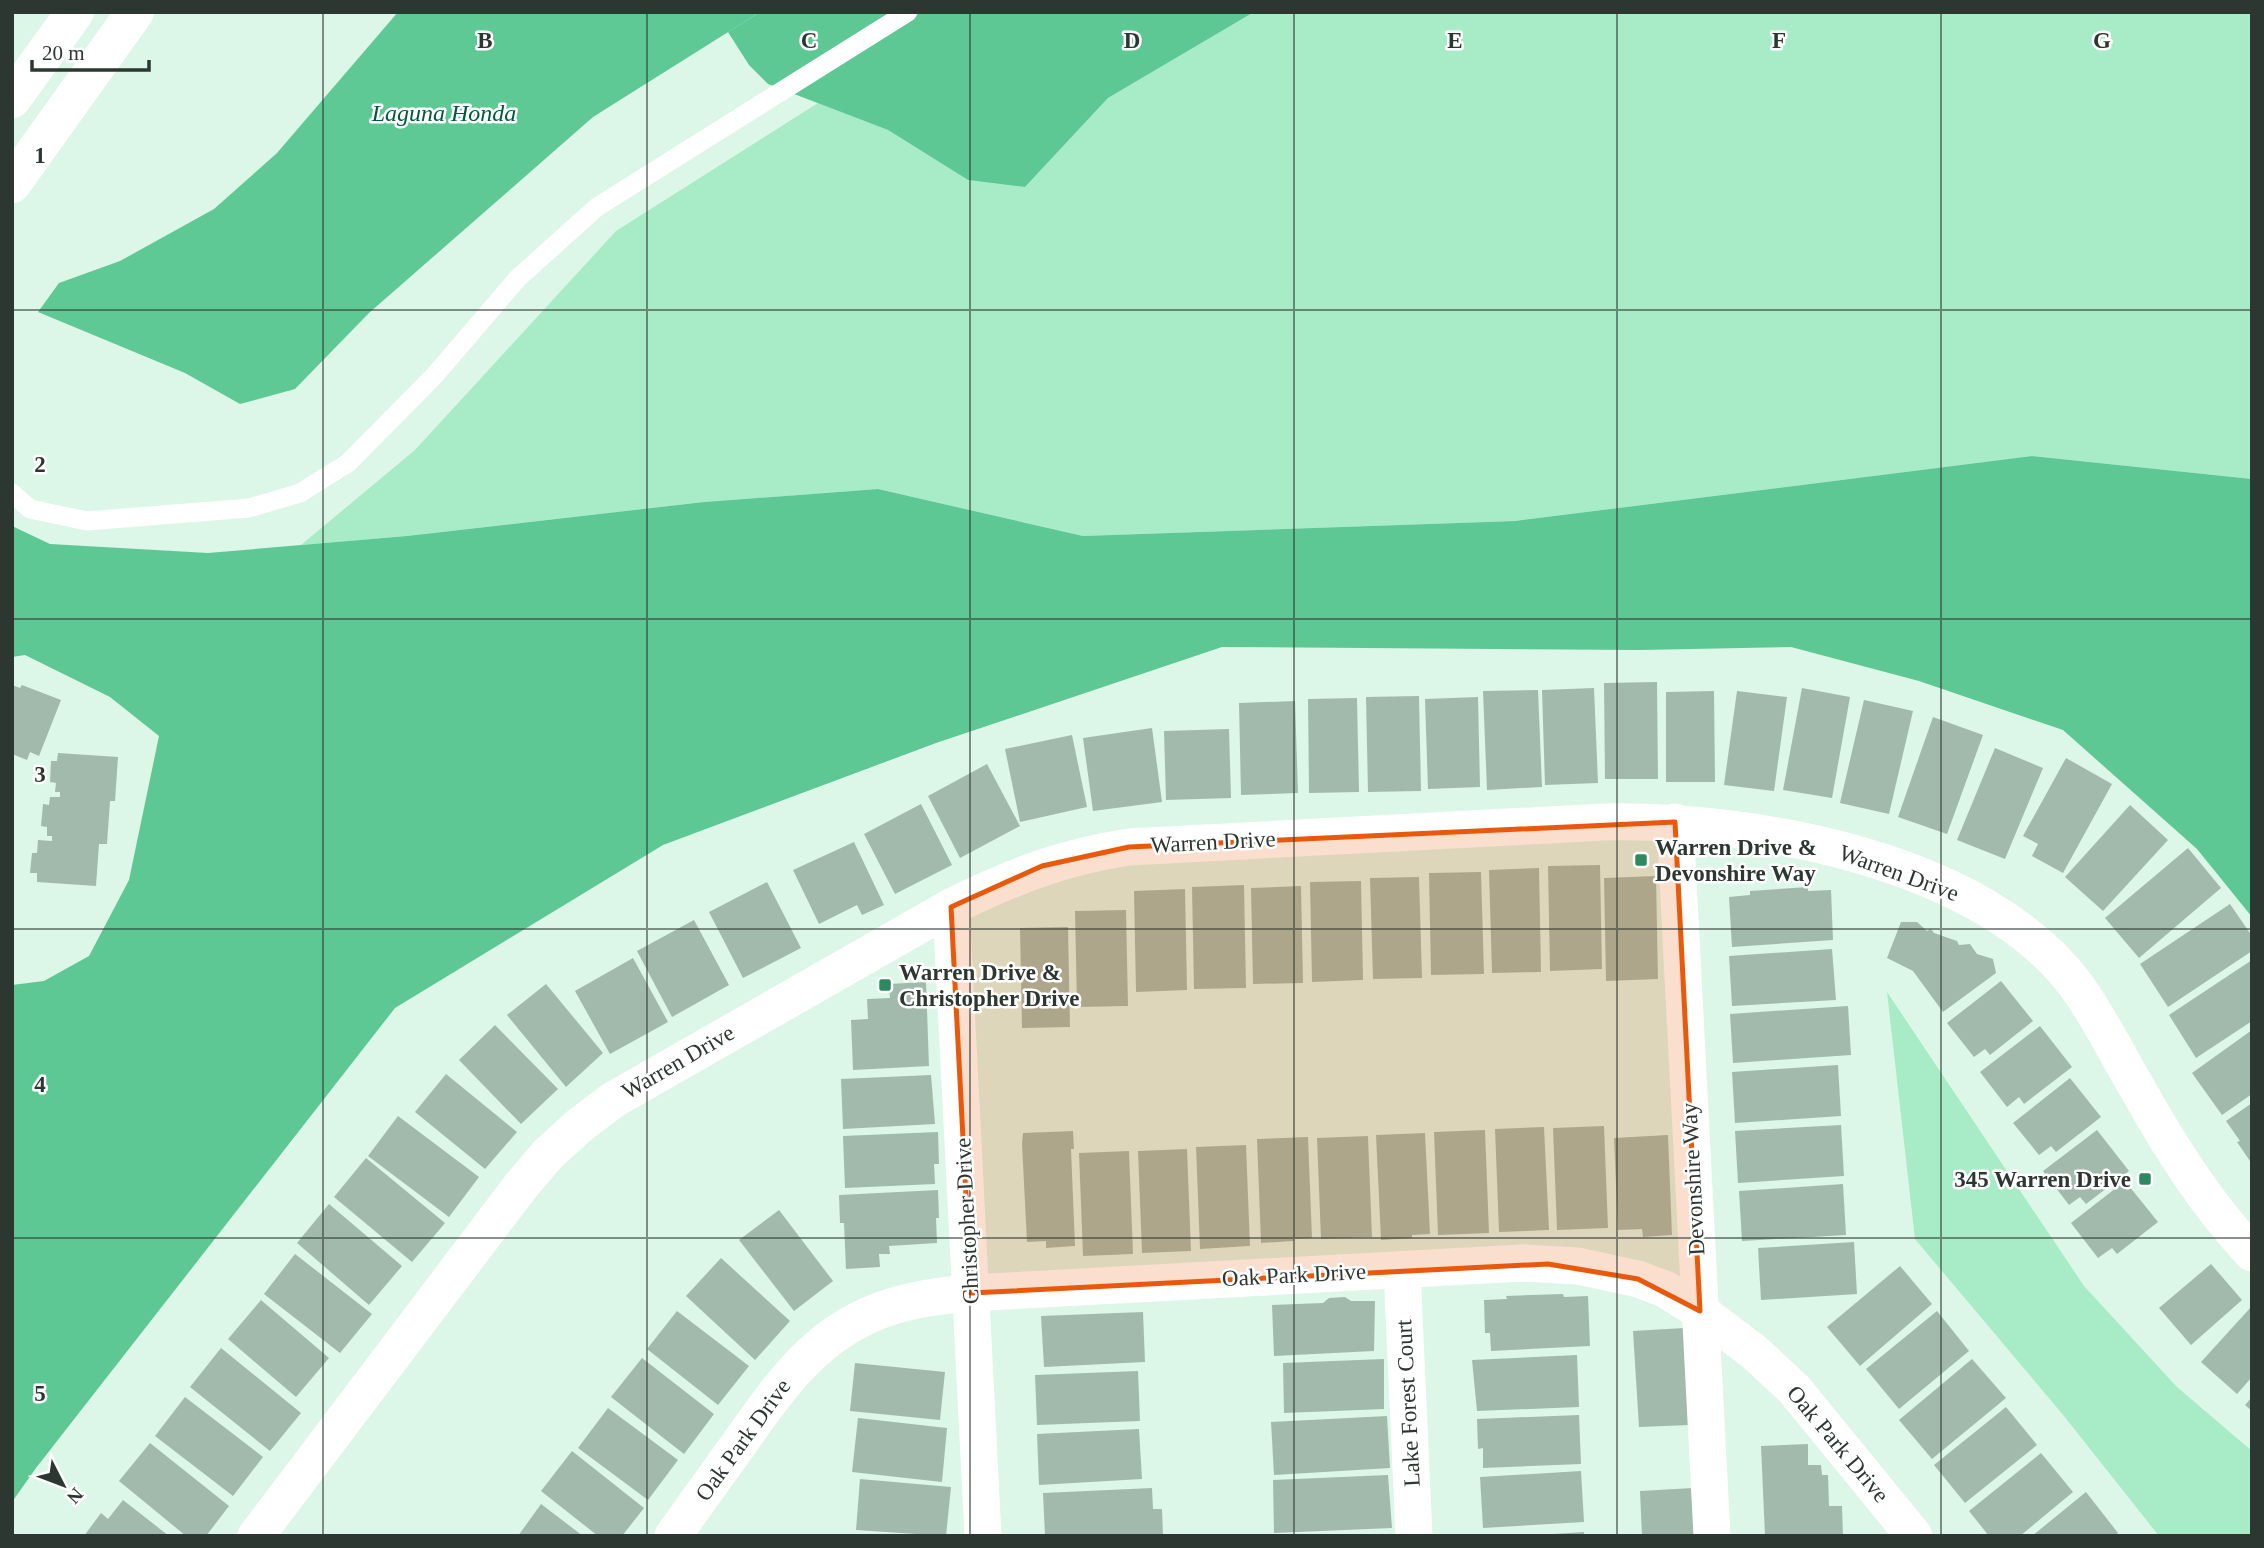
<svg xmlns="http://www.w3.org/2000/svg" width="2264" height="1548" font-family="'Times New Roman',serif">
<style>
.green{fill:#a7ecc7}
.forest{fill:#5ec895}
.water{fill:#5fc996}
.building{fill:#a1baac}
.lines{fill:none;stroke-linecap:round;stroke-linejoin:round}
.service{stroke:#fff;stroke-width:19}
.minor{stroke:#fff;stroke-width:37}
.secondary{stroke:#fff;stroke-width:38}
.marked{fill:#e8590c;fill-opacity:0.2;stroke:#e8590c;stroke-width:5;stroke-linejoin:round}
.grid{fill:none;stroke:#2d3731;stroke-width:2;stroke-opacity:0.55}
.poi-dot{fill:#2c8960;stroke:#fff;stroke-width:2.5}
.labels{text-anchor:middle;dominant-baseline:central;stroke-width:5;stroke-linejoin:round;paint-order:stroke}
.street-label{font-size:23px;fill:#2d3731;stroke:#fff}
.poi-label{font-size:23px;font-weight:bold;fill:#2d3731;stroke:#fff;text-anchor:start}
.water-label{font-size:24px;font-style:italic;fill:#005a39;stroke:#fff}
.grid-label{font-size:23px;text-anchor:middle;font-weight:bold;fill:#2d3731;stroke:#fff;stroke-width:5;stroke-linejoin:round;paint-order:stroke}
</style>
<rect width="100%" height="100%" fill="#dcf6e7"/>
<g class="green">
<path d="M1254,12H2252V479L2032,456L1515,521L1083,536L878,489L704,502L407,536L301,545L415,450L616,231L818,103L888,130L968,180L1025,187L1108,98Z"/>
<path d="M1887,992L2084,1286L2177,1387L2252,1451V1536H2159L2064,1416L1915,1239Z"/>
</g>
<g class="forest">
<path d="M760,12H1254L1108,98L1025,187L968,180L888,130L768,84L749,65L728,32Z"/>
<path d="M2032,456L2252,479V917L2197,849L2063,730L1919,681L1791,647L1641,650L1222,647L936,743L663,845L395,1008L36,1468L12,1502V985L44,981L89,956L129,880L159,736L110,697L25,655L12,657V526L50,544L208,553L407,536L704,502L878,489L1083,536L1515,521Z"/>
</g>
<path class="water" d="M398,12H760L593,117L369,313L295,389L240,404L185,373L38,312L59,283L120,261L214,209L277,153Z"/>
<g class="building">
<path d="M1657,682L1658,779H1605L1604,683Z"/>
<path d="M12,685L20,688L22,685L61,700L39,756L30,752L27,760L12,754Z"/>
<path d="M1594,688L1598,783L1545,785L1542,690Z"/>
<path d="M1802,688L1850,697L1832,798L1783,790Z"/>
<path d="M1538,690L1542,787L1487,790L1483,691Z"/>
<path d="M1714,691L1715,782H1666V692Z"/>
<path d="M1737,691L1787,697L1774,791L1724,785Z"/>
<path d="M1419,696L1421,791L1368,792L1366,697Z"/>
<path d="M1478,697L1480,787L1428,789L1425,699Z"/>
<path d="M1357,698L1359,792L1309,793L1308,699Z"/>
<path d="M1864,700L1913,711L1889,814L1840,803Z"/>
<path d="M1295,701L1298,793L1241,795L1239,703Z"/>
<path d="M1933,717L1983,735L1947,834L1898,817Z"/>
<path d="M1152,728L1162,802L1093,811L1083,738Z"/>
<path d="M1229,729L1231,798L1166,800L1164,731Z"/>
<path d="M1072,735L1087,807L1020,822L1005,749Z"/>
<path d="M1995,748L2043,768L2005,859L1957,840Z"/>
<path d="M58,753L118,757L115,801H110L107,844H99L96,886L37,882V873H30L32,853H37L38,840L52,841V836H47V827L41,826L43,804L49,805L50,797H60V792H55L56,783L50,782L51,761H57Z"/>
<path d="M2066,758L2112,784L2063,873L2032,856L2038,844L2023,836Z"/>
<path d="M987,764L1020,826L960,858L928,796Z"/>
<path d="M921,804L952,865L895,894L864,834Z"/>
<path d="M2130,805L2168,840L2103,911L2065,877Z"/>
<path d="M854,842L884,905L862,915L857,905L819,924L793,870Z"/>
<path d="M2188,848L2221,888L2139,958L2105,918Z"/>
<path d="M1600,865L1602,969L1550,971L1548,866Z"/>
<path d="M1539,868L1541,972L1492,973L1489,870Z"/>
<path d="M1481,872L1484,974L1431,975L1429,873Z"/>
<path d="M1656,876L1658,979L1606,981L1604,878Z"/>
<path d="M1419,877L1422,978L1373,979L1370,878Z"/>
<path d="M1361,881L1363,980L1312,982L1310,882Z"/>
<path d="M767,882L801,948L743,978L709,912Z"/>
<path d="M1244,885L1246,988L1194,989L1192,887Z"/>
<path d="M1301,886L1303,983L1253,984L1251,888Z"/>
<path d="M1808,887V891L1831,890L1833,940L1732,947L1729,897L1750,895V891Z"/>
<path d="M1185,889L1187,990L1136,992L1134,891Z"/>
<path d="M2230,904L2252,936V951L2168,1007L2140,964Z"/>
<path d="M1126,910L1128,1006L1077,1007L1075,911Z"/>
<path d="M694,920L729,985L672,1017L637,951Z"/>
<path d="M1901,922H1917L1927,931L1931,929L1934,933L1957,941L1959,945L1970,944L1977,954L1993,959L1996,973L1943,1012L1913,971L1887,958Z"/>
<path d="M1068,927L1070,1027L1022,1028L1020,928Z"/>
<path d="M1832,949L1836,1000L1732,1006L1729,956Z"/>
<path d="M633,958L668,1022L610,1054L575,991Z"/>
<path d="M2252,960V1021L2196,1058L2169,1015Z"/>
<path d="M2001,981L2033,1021L1990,1055L1985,1049L1974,1057L1947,1023Z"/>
<path d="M926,982L929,1066L853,1070L851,1020L868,1019L867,999L890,998L889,984Z"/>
<path d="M546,984L603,1053L566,1087L507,1015Z"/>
<path d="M1848,1006L1851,1055L1733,1063L1730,1014Z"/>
<path d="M495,1025L558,1089L521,1124L459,1060Z"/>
<path d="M2040,1026L2072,1067L2024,1104L2019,1097L2007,1107L1980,1072Z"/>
<path d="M2252,1030V1094L2222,1115L2192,1073Z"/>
<path d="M1838,1065L1841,1116L1735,1123L1732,1072Z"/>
<path d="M446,1074L517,1132L485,1169L415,1112Z"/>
<path d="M931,1075L935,1124L843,1129L841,1079Z"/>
<path d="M2070,1078L2101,1117L2056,1152L2051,1146L2039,1155L2013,1123Z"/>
<path d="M2252,1103V1164L2237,1142L2240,1141L2226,1121Z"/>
<path d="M398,1116L479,1177L449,1217L368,1156Z"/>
<path d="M1841,1125L1844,1176L1738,1183L1735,1131Z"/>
<path d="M1604,1126L1608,1228L1557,1230L1553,1128Z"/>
<path d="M1544,1127L1549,1230L1499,1232L1495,1129Z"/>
<path d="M1485,1130L1489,1233L1438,1235L1434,1132Z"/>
<path d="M2097,1130L2129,1171L2086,1204L2080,1197L2069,1205L2043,1171Z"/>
<path d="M1073,1131L1074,1149H1071L1075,1246L1046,1248V1241L1027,1242L1022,1144L1023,1133Z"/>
<path d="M938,1132L939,1164H934L935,1184L845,1188L843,1136Z"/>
<path d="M1425,1133L1430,1234L1412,1235V1238L1381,1240L1376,1135Z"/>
<path d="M1668,1135L1672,1235L1643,1237L1642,1229L1618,1230L1614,1138Z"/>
<path d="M1368,1136L1372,1237L1321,1239L1317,1138Z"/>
<path d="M1308,1137L1312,1238L1294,1239V1241L1261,1243L1257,1139Z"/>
<path d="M1246,1145L1250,1246L1200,1249L1196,1147Z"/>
<path d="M1187,1149L1191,1251L1142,1253L1138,1151Z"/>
<path d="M1129,1151L1133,1254L1083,1256L1079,1153Z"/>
<path d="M366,1158L445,1223L412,1262L334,1197Z"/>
<path d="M2125,1181L2158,1222L2117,1254L2112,1248L2098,1258L2071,1223Z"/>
<path d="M1843,1184L1846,1235L1742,1241L1739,1191Z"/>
<path d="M938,1190L939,1218H936L937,1243L889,1246L890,1254H879L880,1267L846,1269L844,1223H840L839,1195Z"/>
<path d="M329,1204L402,1266L369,1305L297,1243Z"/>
<path d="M779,1210L833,1281L794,1311L739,1240Z"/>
<path d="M1854,1242L1857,1294L1761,1300L1758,1248Z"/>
<path d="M295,1254L372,1314L340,1353L264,1294Z"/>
<path d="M721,1258L790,1321L755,1360L686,1296Z"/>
<path d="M2211,1264L2242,1300L2191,1345L2159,1308Z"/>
<path d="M1900,1266L1932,1304L1860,1366L1827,1327Z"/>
<path d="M1563,1294L1564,1297L1588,1296L1590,1346L1491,1351L1490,1333H1485L1484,1300L1507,1299L1506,1296Z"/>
<path d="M1345,1297L1351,1301H1375L1374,1351L1274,1356L1272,1305L1323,1303L1329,1298Z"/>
<path d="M261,1300L329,1358L296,1397L228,1339Z"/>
<path d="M2252,1306V1377L2237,1394L2201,1362Z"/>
<path d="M677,1311L749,1366L718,1405L647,1349Z"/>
<path d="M1937,1311L1969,1351L1899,1409L1866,1369Z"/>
<path d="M1143,1312L1145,1362L1044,1367L1041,1316Z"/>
<path d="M1684,1328L1691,1425L1639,1427L1633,1331Z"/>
<path d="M221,1348L301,1413L270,1451L190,1387Z"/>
<path d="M1577,1355L1579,1407L1477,1411L1472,1360Z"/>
<path d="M642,1358L714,1414L684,1454L611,1397Z"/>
<path d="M1384,1359V1409L1284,1413L1283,1363Z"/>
<path d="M1972,1359L2006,1398L1932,1459L1899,1420Z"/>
<path d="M855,1363L945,1372L940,1420L850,1411Z"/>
<path d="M1138,1371L1140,1421L1037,1425L1035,1375Z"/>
<path d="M185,1397L263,1457L233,1496L155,1436Z"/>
<path d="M2252,1397V1411L2245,1405Z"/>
<path d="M2006,1407L2037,1445L1965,1503L1934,1465Z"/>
<path d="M608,1408L678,1460L648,1500L578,1448Z"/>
<path d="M1579,1415L1581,1464L1483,1468V1448L1478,1449L1477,1419Z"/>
<path d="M1387,1416L1390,1468L1274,1475L1271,1422Z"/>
<path d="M858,1418L947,1428L942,1482L852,1472Z"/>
<path d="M1139,1429L1142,1479L1039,1485L1037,1434Z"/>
<path d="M150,1443L229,1506L206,1536H186L119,1481Z"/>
<path d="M1808,1444V1465H1821L1822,1475H1828L1829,1506H1842L1843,1536H1765L1761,1446Z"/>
<path d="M572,1451L644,1508L622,1536H598L541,1491Z"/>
<path d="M2041,1453L2073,1492L2020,1536H1989L1969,1511Z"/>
<path d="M1581,1471L1584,1522L1483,1528L1480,1477Z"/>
<path d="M1388,1475L1392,1528L1274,1533L1273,1480Z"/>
<path d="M860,1479L951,1487L946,1536L856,1530Z"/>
<path d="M1152,1488L1153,1509H1162L1163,1536H1045L1043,1493Z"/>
<path d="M1693,1488L1695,1536H1642L1640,1491Z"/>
<path d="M2086,1492L2118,1533L2115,1536H2032Z"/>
<path d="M123,1500L169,1536H84L101,1513L108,1519Z"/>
<path d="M541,1504L583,1536H518Z"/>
<path d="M1584,1532V1536H1553V1534Z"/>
</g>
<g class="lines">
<path class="service" d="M12,493L30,509L87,521L249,508L300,493L348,463L435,375L518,278L597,207L908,12"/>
<g class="minor">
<path d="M1675,822L1712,1536"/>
<path d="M951,907L983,1536"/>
<path d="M1402,1270L1414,1536"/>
<path d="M256,1536L520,1187L548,1154L580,1125L613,1100L951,907C1012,877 1062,857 1129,847L1605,822C1753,819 1986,860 2078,988C2102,1022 2119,1058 2140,1093C2172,1150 2207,1205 2252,1253"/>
<path d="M673,1536C695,1505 717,1474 739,1444C772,1397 805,1348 857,1321C892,1302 932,1296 971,1293L1522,1263L1578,1266L1638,1279L1665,1289L1700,1311L1754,1352L1794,1389L1914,1536"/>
</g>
<g class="secondary">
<path d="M12,99L75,12"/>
<path d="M12,184L135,12"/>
</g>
</g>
<path class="marked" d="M1675,822L1700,1311L1638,1279L1548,1264L971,1293L951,907L1042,866L1129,847Z"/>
<path class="grid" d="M323,12V1536M647,12V1536M970,12V1536M1294,12V1536M1617,12V1536M1941,12V1536M12,310H2252M12,619H2252M12,929H2252M12,1238H2252"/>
<g class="poi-dot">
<rect x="1634" y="853" width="14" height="14" rx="3.5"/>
<rect x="878" y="978" width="14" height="14" rx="3.5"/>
<rect x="2138" y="1172" width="14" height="14" rx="3.5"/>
</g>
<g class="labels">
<g class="street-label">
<text transform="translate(1213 842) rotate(-3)">Warren Drive</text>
<text transform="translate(1899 873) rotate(20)">Warren Drive</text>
<text transform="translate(678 1062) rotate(-30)">Warren Drive</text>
<text transform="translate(1693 1179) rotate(-93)">Devonshire Way</text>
<text transform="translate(967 1221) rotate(-93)">Christopher Drive</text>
<text transform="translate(1294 1275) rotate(-3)">Oak Park Drive</text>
<text transform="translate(1408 1403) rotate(-93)">Lake Forest Court</text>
<text transform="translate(743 1440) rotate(-54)">Oak Park Drive</text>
<text transform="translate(1838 1444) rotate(50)">Oak Park Drive</text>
</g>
<g class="poi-label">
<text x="1655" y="847">Warren Drive &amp;<tspan x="1655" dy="26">Devonshire Way</tspan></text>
<text x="899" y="972">Warren Drive &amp;<tspan x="899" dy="26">Christopher Drive</tspan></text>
<text x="2131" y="1179" text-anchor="end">345 Warren Drive</text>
</g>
<g class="water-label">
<text x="444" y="113">Laguna Honda</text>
</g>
</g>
<g class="grid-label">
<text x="485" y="48">B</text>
<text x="809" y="48">C</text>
<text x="1132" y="48">D</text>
<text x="1455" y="48">E</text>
<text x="1779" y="48">F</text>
<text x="2102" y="48">G</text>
<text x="40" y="163">1</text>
<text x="40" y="472">2</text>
<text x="40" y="782">3</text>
<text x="40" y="1092">4</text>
<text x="40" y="1401">5</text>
</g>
<rect width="2264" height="1548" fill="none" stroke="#2d3731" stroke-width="28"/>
<g transform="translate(63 1485) rotate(132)" stroke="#ffffff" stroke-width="5" paint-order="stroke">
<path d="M0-5L12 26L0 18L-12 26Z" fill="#2d3731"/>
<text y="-10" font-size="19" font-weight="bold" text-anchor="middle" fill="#2d3731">N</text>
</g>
<path d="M32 60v10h117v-10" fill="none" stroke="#2d3731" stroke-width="3.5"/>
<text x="42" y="60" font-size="21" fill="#2d3731" stroke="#ffffff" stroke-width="5" paint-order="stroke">20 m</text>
</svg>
